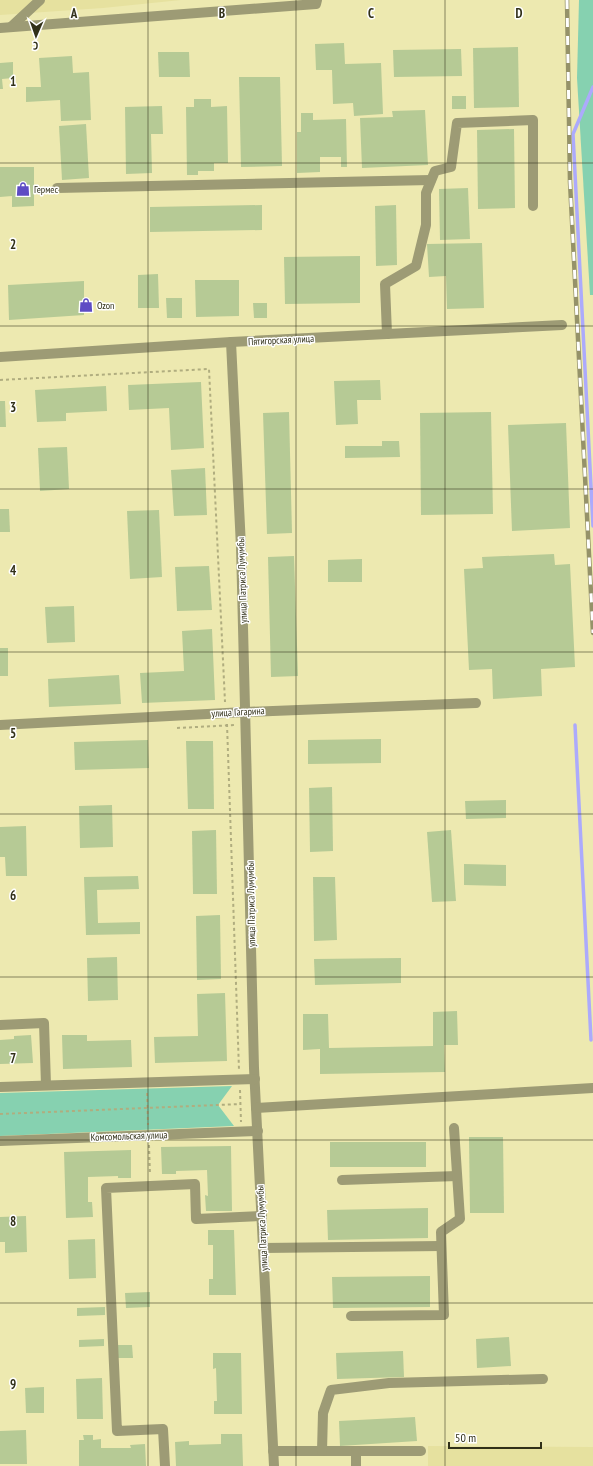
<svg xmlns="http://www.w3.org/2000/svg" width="593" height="1466" font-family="'PT Sans Narrow',sans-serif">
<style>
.built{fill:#e6e19f}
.green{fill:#86d1b0}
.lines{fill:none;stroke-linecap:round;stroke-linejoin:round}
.stream{stroke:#acaafc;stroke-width:3.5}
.building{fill:#b6ca95}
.path{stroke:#b0ad7f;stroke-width:2;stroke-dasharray:3 3;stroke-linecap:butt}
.minor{stroke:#9d9b75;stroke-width:10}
.rail-casing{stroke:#959269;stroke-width:4.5}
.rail{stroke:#fff;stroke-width:3;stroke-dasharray:9;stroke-linecap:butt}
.grid{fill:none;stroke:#313019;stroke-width:1;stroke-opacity:0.55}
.labels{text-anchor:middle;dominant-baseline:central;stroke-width:3;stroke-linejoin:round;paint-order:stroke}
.poi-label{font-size:10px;fill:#313019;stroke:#fff;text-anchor:start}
.street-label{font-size:10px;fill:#313019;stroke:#fff}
.grid-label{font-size:13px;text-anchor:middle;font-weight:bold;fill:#313019;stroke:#fff;stroke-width:3;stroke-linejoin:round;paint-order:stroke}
</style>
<rect width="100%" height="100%" fill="#ede9b0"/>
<g class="built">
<path d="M0,0H181L103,8L0,15Z"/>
<path d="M428,1446L593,1447V1466H428Z"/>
</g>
<g class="green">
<path d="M579,0H593V295H590L577,78Z"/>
<path d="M232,1086L218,1105L234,1126L0,1136V1093Z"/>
</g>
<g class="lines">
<g class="stream">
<path d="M593,87L573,134L593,526"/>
<path d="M575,725L591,1040"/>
</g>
</g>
<g class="building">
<path d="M344,43L345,64L381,63L383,114L354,116L353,103L333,104L332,70H316L315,44Z"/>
<path d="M518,47L519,107L474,108L473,48Z"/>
<path d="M461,49L462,76L394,77L393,50Z"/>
<path d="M158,52H189L190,77H159Z"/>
<path d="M72,56L73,73L89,72L91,120L61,121L60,100L26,102V87H41L39,58Z"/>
<path d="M13,62V78L2,79L3,89H0V63Z"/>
<path d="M239,77H280L282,166L241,167Z"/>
<rect x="452" y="96" width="14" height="13"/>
<path d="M194,99H211V107L227,106L228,163H214V171H198V175H187L186,107H194Z"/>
<path d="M162,106L163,134H151L152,173L126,174L125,107Z"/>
<path d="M425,110L428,165L362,168L360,118L393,117L392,111Z"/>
<path d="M301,113H313V120L346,119L347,167H341V157H320V172L297,173V132H301Z"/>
<path d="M86,124L89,178L62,180L59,126Z"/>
<path d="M514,129L515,208L478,209L477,130Z"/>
<path d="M0,167H34V206L12,207V196L0,197Z"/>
<path d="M468,188L470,239L440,240L439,189Z"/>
<path d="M262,205V230L150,232V207Z"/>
<path d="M396,205L397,265L376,266L375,206Z"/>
<path d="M482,243L484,308L447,309L446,276L429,277L427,244Z"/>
<path d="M360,256V303L285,304L284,257Z"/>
<path d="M158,274L159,308H138V275Z"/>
<path d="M195,280H239V316L196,317Z"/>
<path d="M84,281V315L9,320L8,285Z"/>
<path d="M166,298H182V318H167Z"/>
<path d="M253,303H267V318H254Z"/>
<path d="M380,380L381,400H357L358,424L336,425L334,381Z"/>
<path d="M201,382L204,448L171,450L169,408L129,410L128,385Z"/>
<path d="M106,386L107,411L66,413V421L37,422L35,390Z"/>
<path d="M0,401H5L6,427H0Z"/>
<path d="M289,412L292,533L267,534L263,413Z"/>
<path d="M491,412L493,514L421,515L420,413Z"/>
<path d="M566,423L570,528L512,531L508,425Z"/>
<path d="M382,441H399L400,457L345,458V446H382Z"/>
<path d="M67,447L69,489L40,491L38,448Z"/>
<path d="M205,468L207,515L174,516L171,470Z"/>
<path d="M0,509H9L10,532H0Z"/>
<path d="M159,510L162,577L130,579L127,511Z"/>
<path d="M554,554L555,565L570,564L575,667L541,669L542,696L493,699L492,669L469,670L464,569L483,568L482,557Z"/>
<path d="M294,556L298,676L271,677L268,557Z"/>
<path d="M362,559V582H328V560Z"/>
<path d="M209,566L212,610L177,611L175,567Z"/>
<path d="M74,606L75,642L47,643L45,607Z"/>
<path d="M212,629L215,700L142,703L140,673L184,671L182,631Z"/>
<rect x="0" y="648" width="8" height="28"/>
<path d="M119,675L121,704L49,707L48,679Z"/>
<path d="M381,739V763L308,764V740Z"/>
<path d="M148,740L149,768L75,770L74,742Z"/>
<path d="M186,741H213L214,809H188Z"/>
<path d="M332,787L333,851L310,852L309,788Z"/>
<path d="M506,800V818L466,819L465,801Z"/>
<path d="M112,805L113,847L80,848L79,806Z"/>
<path d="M26,826L27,876H6L5,857H0V827Z"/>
<path d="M216,830L217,894H193L192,831Z"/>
<path d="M451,830L456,901L432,902L427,832Z"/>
<path d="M464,864L506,865V886L464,885Z"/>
<path d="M138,876L139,889L97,890L98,923L140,922V934L86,935L84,877Z"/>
<path d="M313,877H335L337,940L314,941Z"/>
<path d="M220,915L221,979L197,980L196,916Z"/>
<path d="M117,957L118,1000L88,1001L87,958Z"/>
<path d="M401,958V983L315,985L314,959Z"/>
<path d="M225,993L227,1061L155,1063L154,1037L198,1036L197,994Z"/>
<path d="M457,1011L458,1045H444L445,1072L320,1074V1049L303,1050V1014H328L329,1048L433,1046V1012Z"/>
<path d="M31,1035L33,1063L0,1064V1040L14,1039V1036Z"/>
<path d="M62,1035H87V1041L131,1040L132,1067L63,1069Z"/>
<path d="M469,1137H503L504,1213H470Z"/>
<rect x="330" y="1142" width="96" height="25"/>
<path d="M231,1146L232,1211H206L205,1195L208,1196L207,1170L176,1171V1174H162L161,1147Z"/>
<path d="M131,1150V1178H118V1176L88,1177V1202H92L93,1217L66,1218L64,1152Z"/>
<path d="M428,1208V1238L328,1240L327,1210Z"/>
<path d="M26,1216L27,1252L5,1253V1242H0V1217Z"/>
<path d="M208,1230H234L236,1295H209V1279H213V1245H208Z"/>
<path d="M95,1239L96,1278L69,1279L68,1240Z"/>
<path d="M430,1276V1307L333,1308L332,1277Z"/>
<path d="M150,1292V1307L126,1308L125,1293Z"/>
<path d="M105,1307V1315L77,1316V1308Z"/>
<path d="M509,1337L511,1366L477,1368L476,1339Z"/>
<path d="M104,1339V1346L79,1347V1340Z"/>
<path d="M117,1345H132L133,1358H117Z"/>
<path d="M403,1351L404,1377L337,1379L336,1353Z"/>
<path d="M213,1353H241L242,1414H214V1401H217L216,1368L213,1369Z"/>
<path d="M102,1378L103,1419H77L76,1379Z"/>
<path d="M44,1387V1413H26L25,1388Z"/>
<path d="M415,1417L417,1441L340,1446L339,1421Z"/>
<path d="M26,1430L27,1464H0V1431Z"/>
<path d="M221,1434H242L243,1466H176L175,1442L189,1441V1445L221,1444Z"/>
<path d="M83,1435H93V1440L101,1439V1448H131L130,1445L145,1444L146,1466H79V1440H84Z"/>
</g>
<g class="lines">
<g class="path">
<path d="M0,380L209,369L225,702"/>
<path d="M227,724L239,1070"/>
<path d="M177,728L235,725"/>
<path d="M240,1090L241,1122"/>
<path d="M147,1093L148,1125"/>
<path d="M0,1114L240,1104"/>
<path d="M149,1145L150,1175"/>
</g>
<g class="minor">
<path d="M11,27L40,0"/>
<path d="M0,28L316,4L317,0"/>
<path d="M57,188L431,180"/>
<path d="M387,334L385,284L416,266L426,225V193L435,171L451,167L457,123L533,120V206"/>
<path d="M231,342L241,547L254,1068L274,1466"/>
<path d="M0,357L231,342L562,325"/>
<path d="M0,725L245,712L476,703"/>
<path d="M0,1025L44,1023L46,1085"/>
<path d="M0,1087L255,1079"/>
<path d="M256,1108L593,1088"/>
<path d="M0,1141L258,1131"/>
<path d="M342,1180L457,1176"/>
<path d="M263,1248L441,1246"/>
<path d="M351,1316L444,1315L441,1232L460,1219L454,1128"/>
<path d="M273,1451H421"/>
<path d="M322,1451L323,1413L331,1390L389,1383L543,1379"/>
<path d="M356,1451V1466"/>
<path d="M165,1466L163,1429L117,1431L106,1188L195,1184L196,1219L262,1216"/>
</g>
<defs>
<path id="rail" d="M567,0L570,182L593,633"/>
</defs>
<use href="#rail" class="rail-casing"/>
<use href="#rail" class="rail"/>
</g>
<path class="grid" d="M148,0V1466M296,0V1466M445,0V1466M0,163H593M0,326H593M0,489H593M0,652H593M0,814H593M0,977H593M0,1140H593M0,1303H593"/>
<defs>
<symbol id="shop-bare" viewBox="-9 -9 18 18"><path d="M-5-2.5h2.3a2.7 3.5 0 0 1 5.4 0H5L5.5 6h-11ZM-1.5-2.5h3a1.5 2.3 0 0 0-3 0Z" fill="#5e4cc4" stroke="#fff" stroke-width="2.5" paint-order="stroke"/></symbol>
</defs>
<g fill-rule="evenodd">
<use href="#shop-bare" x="13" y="179" width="20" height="20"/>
<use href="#shop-bare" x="76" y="295" width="20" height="20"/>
</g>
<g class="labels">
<g class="poi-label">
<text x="34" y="189">Гермес</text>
<text x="97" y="305">Ozon</text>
</g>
<g class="street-label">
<text transform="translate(281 340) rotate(-3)">Пятигорская улица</text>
<text transform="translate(242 580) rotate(-92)">улица Патриса Лумумбы</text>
<text transform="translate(238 712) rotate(-3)">улица Гагарина</text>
<text transform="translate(251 904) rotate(-91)">улица Патриса Лумумбы</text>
<text transform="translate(129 1136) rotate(-2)">Комсомольская улица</text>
<text transform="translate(262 1228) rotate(-93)">улица Патриса Лумумбы</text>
</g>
</g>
<g class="grid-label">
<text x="74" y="18">A</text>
<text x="222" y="18">B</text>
<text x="371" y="18">C</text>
<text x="519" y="18">D</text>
<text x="13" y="86">1</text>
<text x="13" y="249">2</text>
<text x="13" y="412">3</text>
<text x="13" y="575">4</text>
<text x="13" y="738">5</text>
<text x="13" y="900">6</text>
<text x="13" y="1063">7</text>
<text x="13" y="1226">8</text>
<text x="13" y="1389">9</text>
</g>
<g transform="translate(36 36) rotate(182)" stroke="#ffffff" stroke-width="3" paint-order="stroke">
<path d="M0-3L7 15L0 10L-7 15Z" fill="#313019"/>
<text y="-6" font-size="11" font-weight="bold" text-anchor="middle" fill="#313019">С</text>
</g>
<path d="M449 1442v6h92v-6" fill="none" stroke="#313019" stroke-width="2"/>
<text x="455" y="1442" font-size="12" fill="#313019" stroke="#ffffff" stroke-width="3" paint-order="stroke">50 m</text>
</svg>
